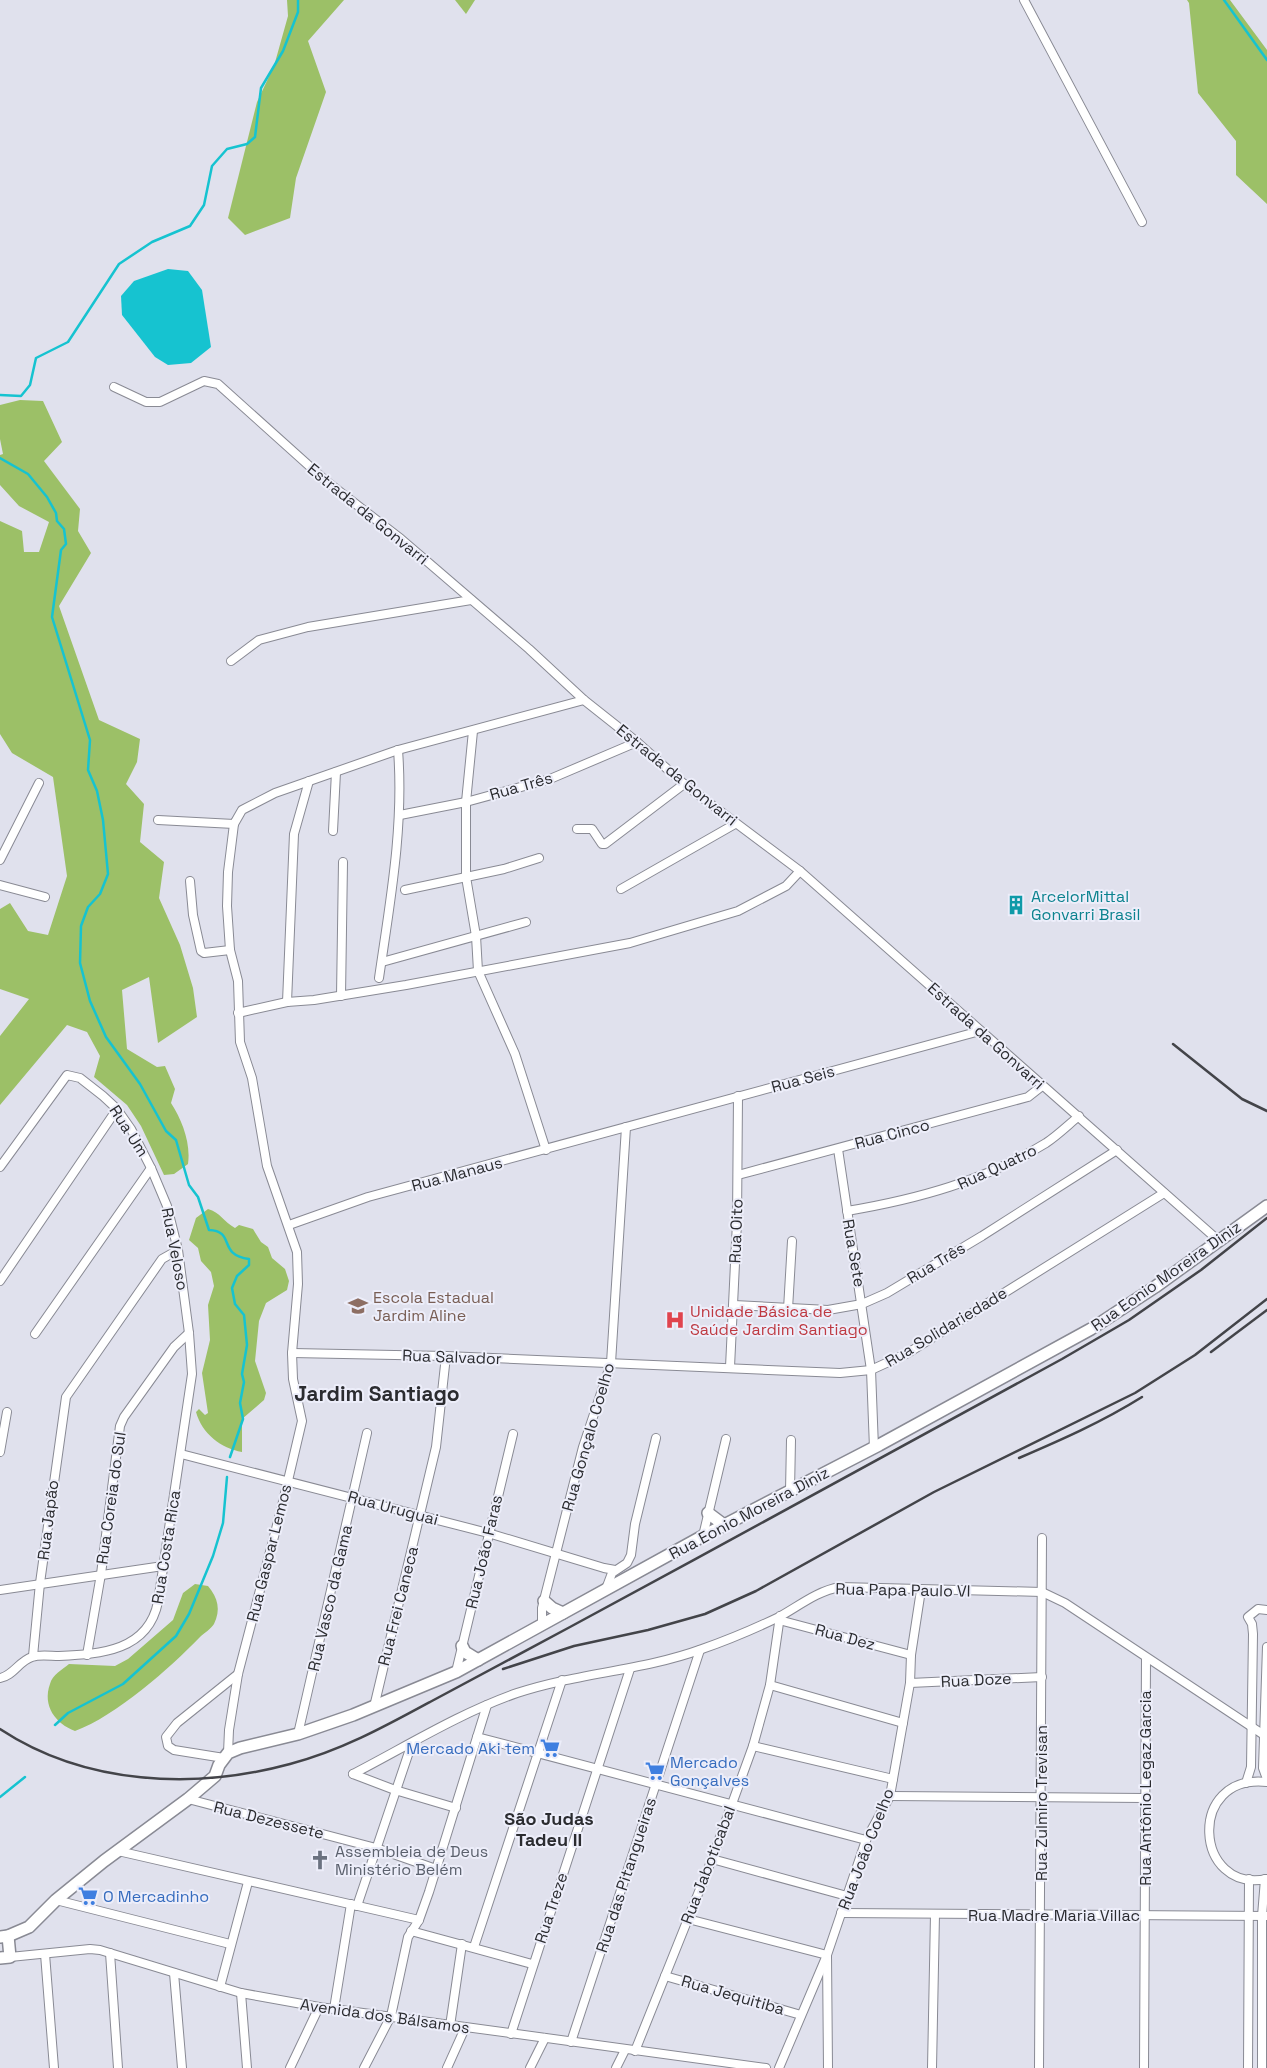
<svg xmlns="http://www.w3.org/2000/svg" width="1267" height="2068" font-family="'Space Grotesk',sans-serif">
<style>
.green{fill:#9cc067}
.water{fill:#16c3d0}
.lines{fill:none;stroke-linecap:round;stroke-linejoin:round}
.stream{stroke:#16c3d0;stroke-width:2.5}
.street-casing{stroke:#898a94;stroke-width:10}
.secondary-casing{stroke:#898a94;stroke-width:14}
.street{stroke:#fff;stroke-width:8}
.secondary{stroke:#fff;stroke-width:11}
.rail{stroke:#434449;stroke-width:2.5}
.labels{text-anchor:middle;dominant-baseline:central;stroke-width:4;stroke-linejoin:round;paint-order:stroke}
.street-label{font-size:16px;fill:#2b2c30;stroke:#edeefa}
.culture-label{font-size:16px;fill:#0d838f;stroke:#edeefa;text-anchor:start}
.education-label{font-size:16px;fill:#785e54;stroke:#edeefa;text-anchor:start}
.health-label{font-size:16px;fill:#be3a42;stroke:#edeefa;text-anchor:start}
.shop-label{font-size:16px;fill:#366cbe;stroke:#edeefa;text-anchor:start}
.worship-label{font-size:16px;fill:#5b616d;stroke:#edeefa;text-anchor:start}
.neighbourhood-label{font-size:18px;font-weight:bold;fill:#2b2c30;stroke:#edeefa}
.district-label{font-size:21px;font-weight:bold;fill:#2b2c30;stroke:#edeefa}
</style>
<rect width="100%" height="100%" fill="#e0e1ed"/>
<g class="green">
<path d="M287,0H344L308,41L326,92L296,178L290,218L245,235L228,218L257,102L274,66L288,16Z"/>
<path d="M455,0H475L466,14Z"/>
<path d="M1187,0H1230L1267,50V204L1236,175V141L1198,93L1189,3Z"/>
<path d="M20,400L43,401L62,442L44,461L80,509L78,531L91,553L59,606L99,720L140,739L137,762L126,784L144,804L140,842L164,862L159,898L180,945L193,988L197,1017L158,1043L149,977L122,990L127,1049L157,1067L165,1066L175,1089L171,1103C182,1120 191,1143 188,1164L174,1174L164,1175L141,1126L127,1105L94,1077L100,1056L87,1032L67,1025L0,1105V1036L29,999L0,989V909L10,903L28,931L48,935L67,876L53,777L12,753L0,734V521L22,531L24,552H39L49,522L19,506L0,485V455L3,454L0,439V405Z"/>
<path d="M208,1209C220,1212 224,1222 235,1228L239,1225L253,1229L261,1242L268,1247L272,1258L285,1269L289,1281L287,1290L266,1303L259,1321L255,1361L266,1393L264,1400L242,1419V1452C221,1448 202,1434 196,1412L199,1409L205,1415L208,1413L202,1373L210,1340L208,1305L214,1286L211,1272L201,1261L198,1248L189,1240L196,1218Z"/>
<path d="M195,1584L208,1586C218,1598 221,1610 214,1624C211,1629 204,1633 200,1637C170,1668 116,1716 75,1731C56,1724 42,1706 50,1684C52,1675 63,1669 69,1664L115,1666L128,1659L173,1620L183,1593Z"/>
</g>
<path class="water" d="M168,269L188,271L202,290L211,347L191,363L168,365L155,357L122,315L121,296L134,281Z"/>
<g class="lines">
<g class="stream">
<path d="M1224,0L1267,60"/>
<path d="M0,395L21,396L30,385L36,358L68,342L119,264L152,242L190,226L204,205L212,166L227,149L247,144L255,137L261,88L283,51L298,12V0"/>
<path d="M0,458L28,474L47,497L56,513L57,521L64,529L66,544L61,550L52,617L90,740L88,770L97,791L103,820L108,874L100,894L88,907L81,926L80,963L90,1001L106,1037L140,1084L166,1131L176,1140L189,1185L198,1197L209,1230C236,1231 217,1255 249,1259V1265L237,1276L232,1288L235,1304L244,1315L247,1345L242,1374L244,1382L240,1403L243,1419L230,1457"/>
<path d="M55,1725L68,1713L123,1684L176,1636L189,1614L213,1556L223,1523L227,1477"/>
<path d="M0,1797L25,1777"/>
</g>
<defs>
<g id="street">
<path d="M1024,0L1142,222"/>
<path d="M114,387L146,402H160L204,381L218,384L326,481L401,539L529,649L584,700L637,742L684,784L800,871L1219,1241"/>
<path d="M231,661L259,640L308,627L471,600"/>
<path d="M473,731L466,802V877L476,936L478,971L515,1054L546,1150"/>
<path d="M400,815L466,802L550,779L637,742"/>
<path d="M158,820L234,824L242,810L275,793L398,750L584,700"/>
<path d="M577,829H592L602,844H605L684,784"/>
<path d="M333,831L336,772"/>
<path d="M0,860L39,783"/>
<path d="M190,881L193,915L201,951L204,953L230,950"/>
<path d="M0,885L45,897"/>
<path d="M621,889L735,824"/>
<path d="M405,890L504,869L539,858"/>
<path d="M382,962L526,922"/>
<path d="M379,978C390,902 404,827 398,750"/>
<path d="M341,996L343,862"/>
<path d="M287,1002L294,834L309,781"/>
<path d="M238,1013L287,1002L314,1000L406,985L630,943L738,911L786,886L800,871"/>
<path d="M838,1149L871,1370L874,1448"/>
<path d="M0,1167L67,1075L80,1078L103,1096L117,1109L131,1129L151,1168L167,1206L178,1250L189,1333L192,1374L158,1602C148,1651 101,1654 59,1656C51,1656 39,1654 32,1657C19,1661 13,1676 0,1678"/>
<path d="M738,1175L1028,1097L1042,1086"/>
<path d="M847,1211C918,1199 984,1181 1046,1143C1058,1135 1068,1125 1079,1116"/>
<path d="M289,1225L368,1197L980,1031"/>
<path d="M0,1281L117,1109"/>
<path d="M734,1305L828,1310L862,1304L887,1293L982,1236L1117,1150"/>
<path d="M788,1309L792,1241"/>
<path d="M35,1334L151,1168"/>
<path d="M292,1353L446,1356L840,1373L871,1370L908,1353L1164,1193"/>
<path d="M730,1367L737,1222L738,1096"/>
<path d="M0,1452L7,1412"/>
<path d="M181,1454L488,1533L604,1568L615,1570"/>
<path d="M790,1491L791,1440"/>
<path d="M703,1536L726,1439"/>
<path d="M606,1589L612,1573L627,1563L631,1555L635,1524L656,1438"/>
<path d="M0,1590L163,1566"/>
<path d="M779,1620L911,1655"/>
<path d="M542,1625V1608L583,1447L611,1363L626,1127"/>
<path d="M1267,1647L1263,1768L1267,1779"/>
<path d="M87,1655L101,1574L120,1426L124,1417L174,1347L189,1333"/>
<path d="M33,1656L40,1583L66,1397L162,1259L178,1250"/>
<path d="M456,1672L513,1434"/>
<path d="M910,1683L1042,1677"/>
<path d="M770,1685L903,1723"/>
<path d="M374,1707L436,1447L446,1356"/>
<path d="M298,1734L367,1433"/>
<path d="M477,1737L866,1840"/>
<path d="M753,1746L893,1779"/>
<path d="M228,1753L229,1730L238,1674L282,1506L302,1421L293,1379L292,1353L298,1284L297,1252L267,1166L252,1078L240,1042L238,981L230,950L227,906L228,872L234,824"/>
<path d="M224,1758L174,1750L168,1746L166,1737L177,1723L238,1674"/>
<path d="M353,1774C407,1746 460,1713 517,1693C577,1673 642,1671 702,1649C728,1640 754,1629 779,1617C799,1606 817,1591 840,1587L1042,1592L1065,1603L1267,1737"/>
<path d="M353,1774L395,1790L456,1808"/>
<path d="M1267,1782C1186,1773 1194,1894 1267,1879"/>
<path d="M1246,1783L1251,1767L1253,1634L1252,1624L1248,1617L1258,1609L1267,1610"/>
<path d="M890,1796L1145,1798"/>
<path d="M188,1799L376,1848L436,1869"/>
<path d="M118,1851L419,1920"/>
<path d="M712,1859L847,1896"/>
<path d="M56,1900L230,1944"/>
<path d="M357,1906L412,1743"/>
<path d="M841,1913L1267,1916"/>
<path d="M688,1919L827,1955L828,2068"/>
<path d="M411,1931L532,1964"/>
<path d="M474,1947L562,1680"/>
<path d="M110,1953L118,2068"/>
<path d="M45,1954L54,2068"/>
<path d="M10,1957L90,1949L100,1950L241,1993L319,2007L766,2068"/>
<path d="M174,1973L182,2068"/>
<path d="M665,1976L801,2015"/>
<path d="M220,1987L248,1882"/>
<path d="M241,1993L247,2068"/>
<path d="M334,2009L351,1904"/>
<path d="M450,2026L462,1944"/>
<path d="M511,2034L630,1669"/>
<path d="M571,2042L700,1650"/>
<path d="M635,2051L712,1859L753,1746L770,1685L780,1616"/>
<path d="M290,2068L319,2007"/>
<path d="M364,2068L391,2016L408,1937L419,1920L429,1892L487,1705"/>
<path d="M447,2068L465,2028"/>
<path d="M530,2068L545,2038"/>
<path d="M616,2068L625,2050"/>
<path d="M779,2068L827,1955L866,1840L890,1796L910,1683L911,1655L921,1590"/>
<path d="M932,2068L935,1914"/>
<path d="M1039,2068L1042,1538"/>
<path d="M1144,2068L1146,1658"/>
<path d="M1248,2068L1249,1879"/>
<path d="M1262,2068V1916L1265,1879"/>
</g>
<g id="secondary">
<path d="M708,1513L724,1525"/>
<path d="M544,1601L552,1608L563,1613"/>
<path d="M462,1646L465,1652L478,1660"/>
<path d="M0,1937L8,1936L29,1927L56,1900L104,1861L188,1799L215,1776L219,1765L228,1753L240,1748L298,1734L353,1715L456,1672L703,1536L879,1445L1091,1329L1155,1287L1267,1206"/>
<path d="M0,1958L10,1957L8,1936"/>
</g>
</defs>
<use href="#street" class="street-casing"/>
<use href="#secondary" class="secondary-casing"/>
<use href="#street" class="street"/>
<use href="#secondary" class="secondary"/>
<g class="rail">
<path d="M1173,1044L1242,1099L1267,1111"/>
<path d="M1211,1352L1267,1310"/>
<path d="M1019,1458C1061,1440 1102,1422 1142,1397"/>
<path d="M503,1669L574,1646L648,1630L705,1614L756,1591L934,1492L1135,1393L1195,1355L1267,1299"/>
<path d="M0,1729C85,1785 194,1790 290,1764C340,1751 384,1727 430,1702C476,1677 523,1652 570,1627C734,1538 898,1450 1062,1359L1129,1320L1201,1270L1267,1218"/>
</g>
</g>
<defs>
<symbol id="building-bare" viewBox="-9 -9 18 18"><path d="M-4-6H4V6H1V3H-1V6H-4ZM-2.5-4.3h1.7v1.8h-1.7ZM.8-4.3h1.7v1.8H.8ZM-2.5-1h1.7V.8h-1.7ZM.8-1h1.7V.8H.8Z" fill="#0f9aa8" stroke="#edeefa" stroke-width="2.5" paint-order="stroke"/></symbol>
<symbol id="school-bare" viewBox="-9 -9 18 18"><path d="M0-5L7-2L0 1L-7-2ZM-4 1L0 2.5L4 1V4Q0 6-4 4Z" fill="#8d6e63" stroke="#edeefa" stroke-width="2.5" paint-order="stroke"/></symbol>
<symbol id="hospital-bare" viewBox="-9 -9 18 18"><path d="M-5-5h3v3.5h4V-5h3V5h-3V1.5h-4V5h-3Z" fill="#e0444e" stroke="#edeefa" stroke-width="2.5" paint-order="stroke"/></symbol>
<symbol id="supermarket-bare" viewBox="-9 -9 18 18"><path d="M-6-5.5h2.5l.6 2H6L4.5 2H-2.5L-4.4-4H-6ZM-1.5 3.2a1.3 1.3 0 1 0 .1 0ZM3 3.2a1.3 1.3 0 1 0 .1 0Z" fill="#3f7fe0" stroke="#edeefa" stroke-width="2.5" paint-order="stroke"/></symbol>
<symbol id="church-bare" viewBox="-9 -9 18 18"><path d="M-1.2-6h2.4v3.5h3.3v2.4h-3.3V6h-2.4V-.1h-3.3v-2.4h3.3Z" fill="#6b7280" stroke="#edeefa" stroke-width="2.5" paint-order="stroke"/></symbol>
</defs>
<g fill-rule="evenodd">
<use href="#building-bare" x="1002" y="891" width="28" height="28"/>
<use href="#school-bare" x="344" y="1292" width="28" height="28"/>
<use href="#hospital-bare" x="661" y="1306" width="28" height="28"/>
<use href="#supermarket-bare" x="536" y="1734" width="28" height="28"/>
<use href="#supermarket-bare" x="641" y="1757" width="28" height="28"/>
<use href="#church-bare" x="306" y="1846" width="28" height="28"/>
<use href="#supermarket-bare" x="74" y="1882" width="28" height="28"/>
</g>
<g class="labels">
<g class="street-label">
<text transform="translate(368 514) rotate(39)">Estrada da Gonvarri</text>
<text transform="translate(677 775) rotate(39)">Estrada da Gonvarri</text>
<text transform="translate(521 786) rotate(-16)">Rua Três</text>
<text transform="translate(986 1036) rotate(42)">Estrada da Gonvarri</text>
<text transform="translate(803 1079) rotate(-15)">Rua Seis</text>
<text transform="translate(129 1131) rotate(57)">Rua Um</text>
<text transform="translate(892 1134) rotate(-15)">Rua Cinco</text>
<text transform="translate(997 1167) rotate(-25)">Rua Quatro</text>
<text transform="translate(457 1174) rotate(-15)">Rua Manaus</text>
<text transform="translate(736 1231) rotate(-88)">Rua Oito</text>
<text transform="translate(175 1249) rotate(79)">Rua Veloso</text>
<text transform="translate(854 1253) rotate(80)">Rua Sete</text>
<text transform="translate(936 1263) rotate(-31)">Rua Três</text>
<text transform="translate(1166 1276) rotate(-35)">Rua Eonio Moreira Diniz</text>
<text transform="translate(946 1327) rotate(-31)">Rua Solidariedade</text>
<text transform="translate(452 1357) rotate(2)">Rua Salvador</text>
<text transform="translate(588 1437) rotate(-74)">Rua Gonçalo Coelho</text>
<text transform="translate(111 1498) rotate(-82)">Rua Coreia do Sul</text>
<text transform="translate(393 1508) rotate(15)">Rua Uruguai</text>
<text transform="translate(749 1513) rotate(-28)">Rua Eonio Moreira Diniz</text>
<text transform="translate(48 1520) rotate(-83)">Rua Japão</text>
<text transform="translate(166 1547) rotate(-81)">Rua Costa Rica</text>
<text transform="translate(484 1552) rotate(-77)">Rua João Faras</text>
<text transform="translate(269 1553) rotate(-76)">Rua Gaspar Lemos</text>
<text transform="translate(903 1590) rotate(1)">Rua Papa Paulo VI</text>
<text transform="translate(330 1598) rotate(-77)">Rua Vasco da Gama</text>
<text transform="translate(398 1606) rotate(-76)">Rua Frei Caneca</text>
<text transform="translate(845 1637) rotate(15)">Rua Dez</text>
<text transform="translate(976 1680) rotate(-3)">Rua Doze</text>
<text transform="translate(1145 1788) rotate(-90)">Rua Antônio Legaz Garcia</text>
<text transform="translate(1041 1803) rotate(-90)">Rua Zulmiro Trevisan</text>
<text transform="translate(269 1820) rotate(14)">Rua Dezessete</text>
<text transform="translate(866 1849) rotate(-69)">Rua João Coelho</text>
<text transform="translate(708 1865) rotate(-69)">Rua Jaboticabal</text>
<text transform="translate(626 1875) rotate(-72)">Rua das Pitangueiras</text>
<text transform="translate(551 1908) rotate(-72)">Rua Treze</text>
<text x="1054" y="1915">Rua Madre Maria Villac</text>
<text transform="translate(733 1995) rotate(16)">Rua Jequitiba</text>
<text transform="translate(385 2016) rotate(8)">Avenida dos Bálsamos</text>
</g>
<g class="culture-label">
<text x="1031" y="896">ArcelorMittal<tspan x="1031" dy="18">Gonvarri Brasil</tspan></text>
</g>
<g class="education-label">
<text x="373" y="1297">Escola Estadual<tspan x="373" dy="18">Jardim Aline</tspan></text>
</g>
<g class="health-label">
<text x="690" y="1311">Unidade Básica de<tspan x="690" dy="18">Saúde Jardim Santiago</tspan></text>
</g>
<g class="shop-label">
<text x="535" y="1748" text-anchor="end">Mercado Aki tem</text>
<text x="670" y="1762">Mercado<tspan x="670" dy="18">Gonçalves</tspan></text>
<text x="103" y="1896">O Mercadinho</text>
</g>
<g class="worship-label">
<text x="335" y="1851">Assembleia de Deus<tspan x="335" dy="18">Ministério Belém</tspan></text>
</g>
<g class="neighbourhood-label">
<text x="549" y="1818">São Judas<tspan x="549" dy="21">Tadeu II</tspan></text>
</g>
<g class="district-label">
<text x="377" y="1393">Jardim Santiago</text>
</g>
</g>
</svg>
